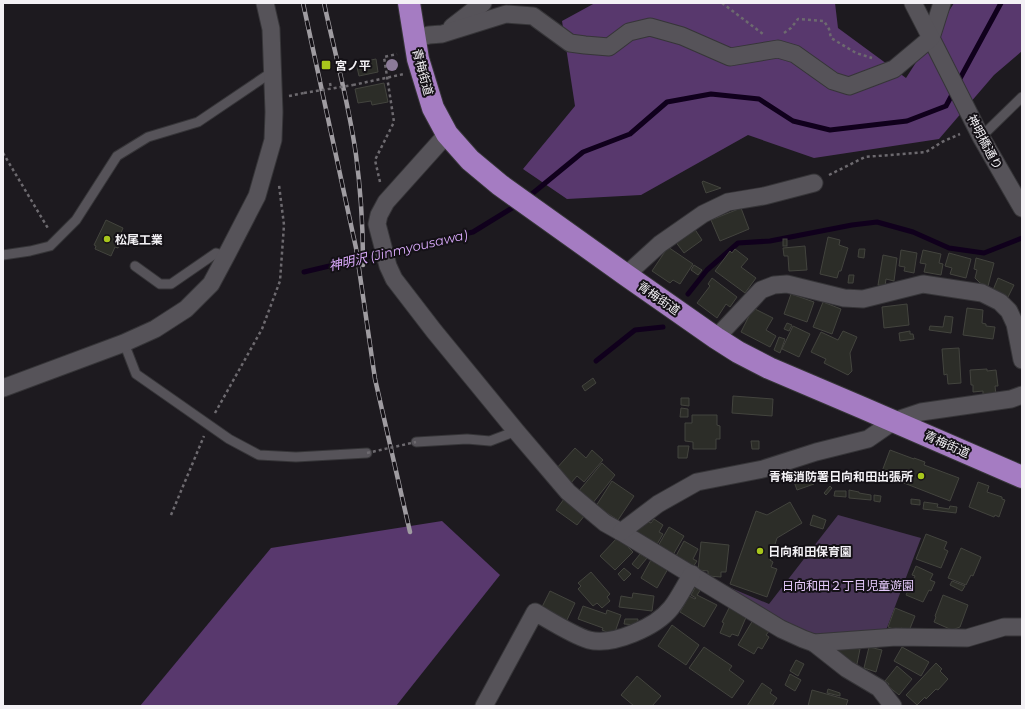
<svg xmlns="http://www.w3.org/2000/svg" width="1025" height="709" font-family="Montserrat,'Noto Sans JP',sans-serif">
<style>
.green{fill:#483556}
.forest{fill:#58386d}
.lines{fill:none;stroke-linecap:round;stroke-linejoin:round}
.stream{stroke:#10001c;stroke-width:5}
.building{fill:#2c2d28;stroke:#43443e}
.lane-casing{stroke:#363538;stroke-width:11}
.street-casing{stroke:#363538;stroke-width:19}
.highway-casing{stroke:#363538;stroke-width:24}
.path{stroke:#6d6a6f;stroke-width:2.5;stroke-dasharray:3 3;stroke-linecap:butt}
.lane{stroke:#565359;stroke-width:9}
.street{stroke:#565359;stroke-width:17}
.highway{stroke:#a57cc2;stroke-width:22}
.rail-casing{stroke:#9f9ca1;stroke-width:4.5}
.rail{stroke:#141116;stroke-width:3;stroke-dasharray:9;stroke-linecap:butt}
.path-bridge{stroke:#6d6a6f;stroke-width:2.5;stroke-dasharray:3 3;stroke-linecap:butt}
.tree{fill:#8c7b99}
.poi-dot{fill:#a8c71c;stroke:#141116;stroke-width:1.5}
.labels{text-anchor:middle;dominant-baseline:central;stroke-width:4;stroke-linejoin:round;paint-order:stroke}
.poi-label{font-size:12px;font-weight:bold;fill:#f3f1f5;stroke:#141116;text-anchor:start}
.street-label{font-size:12px;fill:#f3f1f5;stroke:#141116}
.park-label{font-size:12px;fill:#e6cafc;stroke:#141116}
.water-label{font-size:13px;font-style:italic;fill:#daaafc;stroke:#141116}
</style>
<rect width="100%" height="100%" fill="#1d1a1f"/>
<path class="green" d="M838,515L921,538L885,633L811,637L729,591L731,588L769,604Z"/>
<g class="forest">
<path d="M595,3H835L838,28L906,78L954,3H1022V51L994,75L939,139L814,158L748,135L641,195L567,199L523,169L575,106L562,21Z"/>
<path d="M442,521L500,575L396,706H140L271,548Z"/>
</g>
<g class="lines">
<g class="stream">
<path d="M957,84L1001,3"/>
<path d="M527,198L583,152L630,134L667,102L711,94L759,99L793,121L830,130L907,121L946,106L954,91"/>
<path d="M304,272L473,232L517,205"/>
<path d="M688,294L707,270L738,243L770,241L852,225L877,222L913,232L949,248L984,253L1022,238"/>
<path d="M596,361L635,330L663,327"/>
</g>
</g>
<g class="building">
<path d="M376,59L378,72L359,76L356,63Z"/>
<path d="M384,83L388,102L372,105L371,101L358,103L355,89Z"/>
<path d="M703,181L721,188L706,193L702,182Z"/>
<path d="M741,208L749,229L720,241L711,220Z"/>
<path d="M106,220L123,228L118,240L121,241L118,248L115,247L111,256L95,249L96,246L94,245Z"/>
<path d="M694,228L702,240L684,253L675,241Z"/>
<path d="M828,237L840,240L839,245L848,248L841,271H839L837,278L820,274Z"/>
<rect x="783" y="239" width="4" height="7"/>
<path d="M805,246L807,270L789,271L788,256H784L783,248Z"/>
<path d="M668,247L693,264L680,284L673,280L670,283L652,271Z"/>
<path d="M735,249L748,259L741,267L756,278L745,293L715,271L730,251L732,253Z"/>
<path d="M859,249H865L864,258L858,257Z"/>
<path d="M901,250L917,253L914,273L904,271L905,267L899,266Z"/>
<path d="M923,250L941,254L939,263L943,264L941,275L924,272L926,264L920,263Z"/>
<path d="M949,253L971,259L966,278L950,274L952,268L945,266Z"/>
<path d="M883,255L897,258L894,281L886,279L885,286L878,285Z"/>
<path d="M976,258L994,263L988,286L980,283L975,278L977,270L974,269Z"/>
<path d="M694,265L702,270L698,275L691,270Z"/>
<path d="M849,275H854L853,283H848Z"/>
<path d="M712,278L737,297L730,307L726,304L717,318L697,303L710,286L708,284Z"/>
<path d="M998,278L1014,285L1008,297L993,290Z"/>
<path d="M791,294L814,302L807,322L784,314Z"/>
<path d="M823,302L841,309L832,334L813,327Z"/>
<path d="M907,304L909,325L884,328L882,307Z"/>
<path d="M967,308L983,310L982,323L986,324V326L995,327L993,339L963,335Z"/>
<path d="M755,309L773,318L766,330L776,336L770,347L741,332L751,312H753Z"/>
<path d="M945,316L953,317L951,333L929,330L930,326L943,327Z"/>
<path d="M787,323L792,325L789,331L784,329Z"/>
<path d="M793,326L810,334L799,357L782,349Z"/>
<path d="M843,331L857,337L850,353L852,371L848,375L824,363L826,359L811,352L821,332L838,340Z"/>
<path d="M910,331V334H913L914,339L900,341L899,333Z"/>
<path d="M779,337L785,339L780,353L774,350Z"/>
<path d="M959,348L961,383L948,384L947,374L944,375L942,349Z"/>
<path d="M987,369V371L996,370L998,386H995L996,395L983,397V391L973,392V385H971L970,370Z"/>
<path d="M593,378L596,383L585,391L582,386Z"/>
<path d="M733,396L773,399L772,416L732,413Z"/>
<path d="M681,398H689V406L681,405Z"/>
<path d="M681,408L688,409V417H680Z"/>
<path d="M692,415H717V425L720,426V439H716V449H693V442L685,441V423H692Z"/>
<path d="M751,441H759V449H752Z"/>
<path d="M678,446H689L687,458H678Z"/>
<path d="M575,448L586,458L592,450L603,460L584,482L577,476L571,483L555,470Z"/>
<path d="M890,450L914,459V458L925,462L924,465L959,478L950,501L881,474Z"/>
<path d="M602,463L615,475L592,504L578,492Z"/>
<path d="M809,469L814,484L797,490L792,476Z"/>
<path d="M612,481L634,496L618,520L596,506Z"/>
<path d="M978,482L989,486L987,492L1002,497V499L1005,500L999,517L995,515L994,517L969,507Z"/>
<path d="M830,486L832,488L826,495L824,493Z"/>
<path d="M849,490L859,492V493L871,495V500L849,498Z"/>
<path d="M835,491H846V497L834,496Z"/>
<path d="M874,495L881,496L880,502L874,501Z"/>
<path d="M564,499L585,515L577,525L556,510Z"/>
<path d="M911,499L920,500V505L911,504Z"/>
<path d="M790,502L802,523L777,538L770,560L773,562L771,567L777,569L767,597L730,584L756,511L767,515Z"/>
<path d="M924,502L938,504L937,507L949,509L950,506L957,507L956,513L923,509Z"/>
<path d="M813,515L826,520L823,529L810,525Z"/>
<path d="M654,519L663,525L659,532L663,534L656,546L635,533L640,525L646,521L651,523Z"/>
<path d="M669,527L684,536L673,555L658,546Z"/>
<path d="M926,534L947,542L944,549L948,551L941,568L916,559Z"/>
<path d="M618,537L633,552L615,570L600,556Z"/>
<path d="M684,541L698,549L693,559L697,561L693,567L676,556Z"/>
<path d="M701,542L729,545L726,572H721V577L708,576V571L698,570Z"/>
<path d="M805,545L810,549L802,558L797,554Z"/>
<path d="M961,548L981,557L973,576L971,575L966,585L948,578Z"/>
<path d="M640,554L647,558L638,569L632,564Z"/>
<path d="M652,558L669,567L657,588L641,578Z"/>
<path d="M916,566L933,574L930,580L935,582L931,591L929,590L923,602L906,595L915,576L912,575Z"/>
<path d="M624,568L631,574L624,581L618,574Z"/>
<path d="M591,572L610,594L607,597L610,601L602,608L597,603L593,606L578,589L581,586L578,583Z"/>
<path d="M952,581L965,586L962,591L950,585Z"/>
<path d="M696,586L701,589L697,595L717,605L704,627L680,612L689,596L695,599L696,598L691,595Z"/>
<path d="M550,591L575,603L566,622L541,609Z"/>
<path d="M633,593L654,596L652,611L619,607L621,596L632,598Z"/>
<path d="M943,595L968,605L960,627L952,630L934,622L936,617L935,616Z"/>
<path d="M583,606L606,614L607,610L621,615L614,635L602,630L603,628L578,619Z"/>
<path d="M729,608L747,615L738,636L732,634L730,637L720,633L724,623L722,622Z"/>
<path d="M895,608L915,616L909,631L901,628L899,631L888,627Z"/>
<path d="M625,619H638L637,625L624,624Z"/>
<path d="M753,620L770,630L766,635L769,637L762,649L758,647L754,654L738,645Z"/>
<path d="M672,625L699,645L686,665L658,646Z"/>
<path d="M704,647L732,666L729,670L744,681L732,698L689,668Z"/>
<path d="M849,647L860,649L857,664L849,662L835,652L836,648Z"/>
<path d="M869,647L882,650L876,672L864,668Z"/>
<path d="M902,647L929,662L921,676L894,661Z"/>
<path d="M796,660L804,664L798,676L790,671Z"/>
<path d="M936,663L942,669L940,671L948,679L938,690L936,689L926,699L925,697L917,705L906,695Z"/>
<path d="M897,666L912,679L899,695L888,686L889,684L885,681Z"/>
<path d="M790,674L801,680L795,691L785,685Z"/>
<path d="M637,676L661,696L652,706H634L621,695Z"/>
<path d="M762,683L772,690L770,693L777,698L772,706H747Z"/>
<path d="M828,689L840,693V696L827,693Z"/>
<path d="M812,690L848,700L846,706H808Z"/>
</g>
<g class="lines">
<defs>
<g id="lane">
<path d="M981,137L1022,97"/>
<path d="M3,255L30,251L50,246L76,220L117,156L148,137L198,122L272,72"/>
<path d="M135,266L160,284H171L216,253L226,256"/>
<path d="M124,343L136,374L229,439L259,455L296,457L367,453"/>
<path d="M416,442L467,439L490,441L516,431"/>
</g>
<g id="street">
<path d="M942,3L931,38L981,137L1022,208"/>
<path d="M452,27L483,3"/>
<path d="M414,39L429,35L442,34L506,14L533,16L570,43L585,45L609,47L629,32L650,27L682,36L730,57L778,49L795,54L833,81L849,86L894,69L931,38L913,3"/>
<path d="M447,134L386,202L379,215L377,224L388,266L394,279L434,331L516,431L568,492L605,523L621,532L781,629L803,639L814,643L896,637L967,638L1004,627H1022"/>
<path d="M626,275L660,244L703,214L728,202L764,196L814,183"/>
<path d="M716,338L761,290L774,285L787,284L844,298L863,299L923,284L982,293L1000,302L1009,311L1015,324L1022,360"/>
<path d="M3,388L124,343L155,329L186,309L211,284L226,256L257,196L273,140L274,112L271,29L265,3"/>
<path d="M621,532L658,504L697,482L763,469L816,452L868,439L894,421L921,412L1011,399L1022,395"/>
<path d="M814,643L847,669L879,688L893,706"/>
<path d="M484,706L535,612C549,620 574,636 589,640C613,646 656,627 671,608C679,598 685,585 692,574"/>
</g>
<path id="highway" d="M409,3L418,59L433,108L447,134L470,160L500,185L626,275L716,338L738,352L769,368L863,408L1022,477"/>
</defs>
<use href="#lane" class="lane-casing"/>
<use href="#street" class="street-casing"/>
<use href="#highway" class="highway-casing"/>
<g class="path">
<path d="M722,3L763,34"/>
<path d="M784,33L791,28L798,19L824,21L829,29L831,38L856,53L872,58"/>
<path d="M330,83L331,88"/>
<path d="M353,85L404,74"/>
<path d="M289,96L304,93"/>
<path d="M3,153L49,230"/>
<path d="M829,175L865,157L926,152L942,142L960,134"/>
<path d="M380,182L375,160L394,122L384,57L397,54"/>
<path d="M215,413L262,329L280,281L284,225L279,185"/>
<path d="M171,515L204,436"/>
</g>
<use href="#lane" class="lane"/>
<use href="#street" class="street"/>
<use href="#highway" class="highway"/>
<defs>
<g id="rail">
<path d="M303,3L356,248L375,379L410,532"/>
<path d="M324,3C335,54 349,104 356,155C361,192 363,228 363,265"/>
</g>
</defs>
<use href="#rail" class="rail-casing"/>
<use href="#rail" class="rail"/>
<g class="path-bridge">
<path d="M304,93L353,85"/>
<path d="M367,453L416,442"/>
</g>
</g>
<circle class="tree" cx="392" cy="65" r="6"/>
<g class="poi-dot">
<rect x="321" y="60" width="10" height="10" rx="2"/>
<circle cx="107" cy="239" r="4"/>
<circle cx="921" cy="476" r="4"/>
<circle cx="760" cy="551" r="4"/>
</g>
<g class="labels">
<g class="poi-label">
<text x="335" y="65">宮ノ平</text>
<text x="115" y="239">松尾工業</text>
<text x="913" y="476" text-anchor="end">青梅消防署日向和田出張所</text>
<text x="768" y="551">日向和田保育園</text>
</g>
<g class="street-label">
<text transform="translate(423 72) rotate(75)">青梅街道</text>
<text transform="translate(985 142) rotate(62)">神明橋通り</text>
<text transform="translate(659 298) rotate(35)">青梅街道</text>
<text transform="translate(947 444) rotate(24)">青梅街道</text>
</g>
<g class="park-label">
<text x="848" y="585">日向和田２丁目児童遊園</text>
</g>
<g class="water-label">
<text transform="translate(398 250) rotate(-13)">神明沢 (Jinmyousawa)</text>
</g>
</g>
<rect width="1025" height="709" fill="none" stroke="#f3f1f5" stroke-width="8"/>
</svg>
